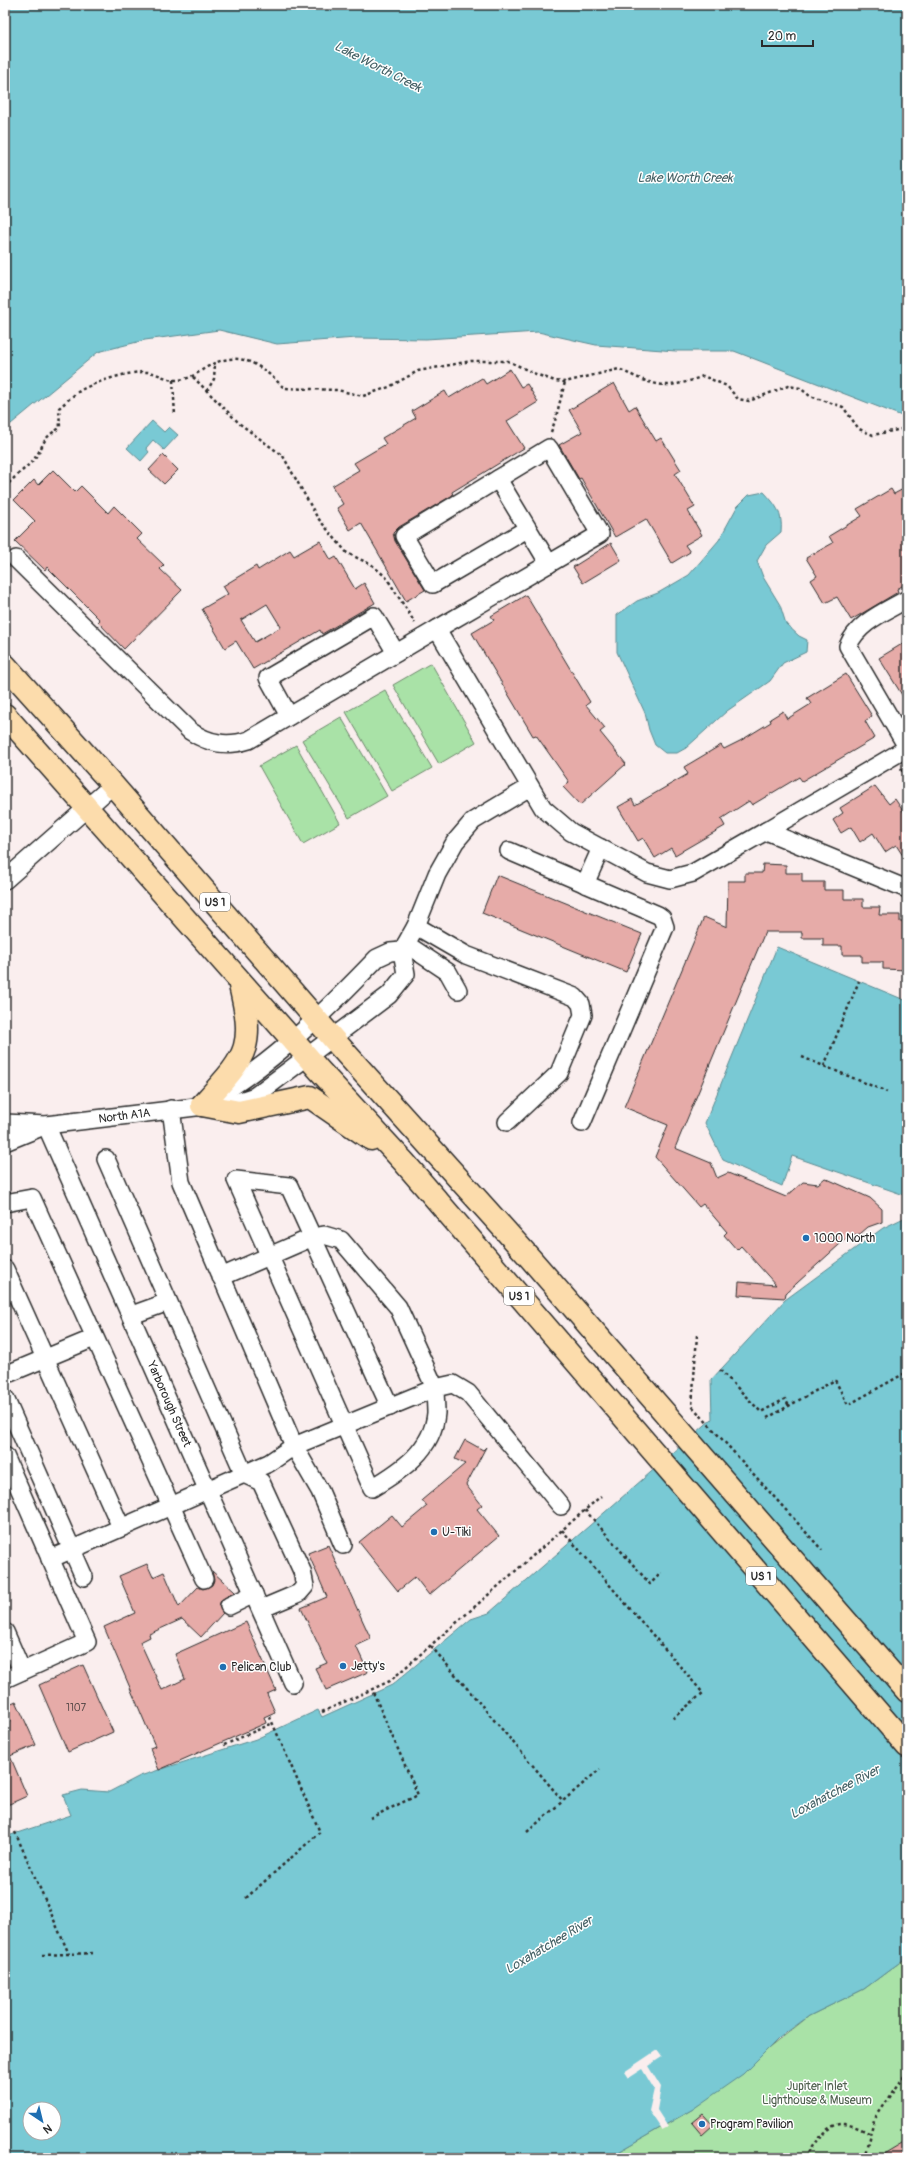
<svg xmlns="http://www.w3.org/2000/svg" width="912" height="2163" font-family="Pangolin,sans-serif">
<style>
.green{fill:#a9e2a7;stroke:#6a8669}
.water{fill:#79c9d4;stroke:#5a8a90;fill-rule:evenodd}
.pier{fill:#faeeee}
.building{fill:#e6aba8;stroke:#2b2b2b;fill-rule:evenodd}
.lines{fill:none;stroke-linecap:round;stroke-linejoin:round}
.minor-casing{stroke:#2b2b2b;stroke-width:20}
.major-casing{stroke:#2b2b2b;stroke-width:25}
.path{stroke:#2b2b2b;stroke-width:2.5;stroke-dasharray:3 3;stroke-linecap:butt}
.minor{stroke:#fff;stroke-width:17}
.major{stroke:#fcdcac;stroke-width:22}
.poi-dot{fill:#1f6fb2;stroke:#fff;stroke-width:1.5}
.labels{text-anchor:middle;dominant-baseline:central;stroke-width:3;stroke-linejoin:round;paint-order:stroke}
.number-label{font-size:10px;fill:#5a4b4a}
.shield{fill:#fff;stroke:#6b6b6b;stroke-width:1}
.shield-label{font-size:11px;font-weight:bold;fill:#2b2b2b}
.street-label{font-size:12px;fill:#2b2b2b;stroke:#fff}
.poi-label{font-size:12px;fill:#2b2b2b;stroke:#fff;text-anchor:start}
.park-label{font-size:12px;fill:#516250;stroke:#fff}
.water-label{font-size:13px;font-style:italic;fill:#466266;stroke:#fff}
</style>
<rect width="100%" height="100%" fill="#faeeee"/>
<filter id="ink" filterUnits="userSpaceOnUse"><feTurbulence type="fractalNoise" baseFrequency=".025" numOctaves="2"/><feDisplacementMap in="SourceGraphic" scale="8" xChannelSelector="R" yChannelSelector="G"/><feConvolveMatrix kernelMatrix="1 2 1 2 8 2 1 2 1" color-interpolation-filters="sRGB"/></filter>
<g filter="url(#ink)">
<g class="green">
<path d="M431,663L476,742L439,764L393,685Z"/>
<path d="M385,690L432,768L392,791L346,712Z"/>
<path d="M341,717L387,796L349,818L302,740Z"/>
<path d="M296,745L340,823L303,844L259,766Z"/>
<path d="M907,1957V2158H608L693,2109L809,2016L864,1989Z"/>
</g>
<g class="water">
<path d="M5,5H907V418L734,351H676L596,345L538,332L426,339L356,338L277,344L219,330L145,340L98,352L5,429Z"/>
<path d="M152,421L164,432L169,427L178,435L164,450L153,440L146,448L149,452L141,461L127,448Z"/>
<path d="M764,492C776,505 783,513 781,532L766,545L757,561L763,577L780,605L786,624L799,636L807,640L806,652L783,663L770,681L727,711L686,748L677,753H665L655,745L649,730L645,713L617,652V615L637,601L658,593L689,575L719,540L737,507L749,495Z"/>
<path d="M777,947L907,1001V1196L792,1156L782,1186L723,1160L705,1123Z"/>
<path d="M907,1214V1957L864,1989L809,2016L779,2038L743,2074L693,2109L608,2158H5V1837L71,1815L63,1795L82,1790L109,1792L140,1776L256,1739L318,1710L322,1717L392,1685L471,1619L489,1613L712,1419L711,1380L785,1300L883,1228L906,1217ZM30,2109H54V2133H30Z"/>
</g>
<path class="pier" d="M657,2050L662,2057L648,2066L661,2087L657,2110L668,2127L662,2130L649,2111L654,2089L642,2069L628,2078L624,2072Z"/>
<g class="building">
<path d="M510,369L521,387L527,384L538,402L507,421L524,448L452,492L453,495L399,527L393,533L395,541L425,590L406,601L361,523L350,530L337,508L343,504L332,486L359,470L354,463L386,444L382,438L416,418L412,411L445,391L449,398L482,378L486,384Z"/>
<path d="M614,383L629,410L635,406L656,441L661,438L681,470L675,474L695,507L688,511L702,535L685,545L690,552L672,563L646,519L615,537L581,478L579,479L559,445L582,432L569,410Z"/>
<path d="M163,455L178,470L164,484L149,470Z"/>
<path d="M53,470L75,492L81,486L108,513L114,506L142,534L137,539L164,565L160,569L182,590L124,649L98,622L100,620L47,567L45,570L15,541L35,521L14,500L34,480L38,485Z"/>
<path d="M907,487V583L897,589L898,592L851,620L837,597L825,603L811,580L817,576L806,558L833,543L829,536L862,516L857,509L891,489L894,494Z"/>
<path d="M320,541L331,560L336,557L355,589L364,583L375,603L322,634L320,630L253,669L236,641L225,648L202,609L228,594L223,586L256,566L258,570L290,550L294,556ZM267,604L281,627L255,642L241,620Z"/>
<path d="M611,543L621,560L583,583L573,567Z"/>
<path d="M526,595L590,702L586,705L605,728L600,732L626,764L580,805L563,787L569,782L536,735L533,736L472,633L494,620L491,616Z"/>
<path d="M907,641V703L879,658Z"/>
<path d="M846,674L872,716L865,721L875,738L802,781L799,777L752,805L749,801L721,819L725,826L675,855L671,848L655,858L643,838L638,841L618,807L632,799L635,805L688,774L684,767L721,745L724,749L740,741L771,722L770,719L783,711L787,719L811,704L807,698Z"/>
<path d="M875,786L889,804L895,799L907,817V862L896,845L885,852L873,833L860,842L851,827L841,833L833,820L843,813L840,808Z"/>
<path d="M763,864L786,865V873H802V882H824V890H844V899H863V907H880L879,915H900V922H907V970L883,969V962H862V955H842V946H823V938H802V932H765L675,1148L711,1163L717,1178L728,1173L786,1197L803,1182L818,1184L825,1178L870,1198L882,1209V1222L868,1227L860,1234L850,1235L786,1293L785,1298L738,1295L739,1282L776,1285L741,1246L737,1250L724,1235L727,1232L703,1204L699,1207L655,1157L668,1125L624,1107L704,917L727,927L728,881H745V873H762Z"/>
<path d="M497,875L642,934L626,972L482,913Z"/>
<path d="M465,1440L483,1450L486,1447L466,1485L482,1505L477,1509L499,1536L429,1595L415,1577L398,1591L359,1542L392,1515L402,1527L427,1506L422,1500L465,1464L455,1459Z"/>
<path d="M328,1545L371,1639L356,1646L368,1672L326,1690L315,1668L327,1663L301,1608L327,1597L308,1553Z"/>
<path d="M147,1564L153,1577L164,1572L179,1607L198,1587L203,1589L212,1585L214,1580L212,1571L235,1592L221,1600L219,1606L223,1613L201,1637L182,1619L149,1634L150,1637L140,1642L162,1690L185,1679L175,1654L246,1622L276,1690L267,1694L275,1712L264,1717L266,1723L159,1770L150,1748L155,1746L104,1627L135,1613L119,1576Z"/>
<path d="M83,1665L113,1732L68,1752L39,1685Z"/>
<path d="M16,1701L36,1745L10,1756L27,1796L5,1806V1723L10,1721L5,1706Z"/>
<path d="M703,2114L713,2125L702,2135L692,2123Z"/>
<path d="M907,2140V2158H877Z"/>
</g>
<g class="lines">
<defs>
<g id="minor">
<path d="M498,479L549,564"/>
<path d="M16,559L190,731C209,744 227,747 249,740L437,629L543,808L571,832L647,873L670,879L693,873L766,831L907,889"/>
<path d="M907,599C885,612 858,622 848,646L907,747"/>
<path d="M437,629L600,534L549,448L404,536L433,584L527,529"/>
<path d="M289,716L268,678L374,616L396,653"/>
<path d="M766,831L907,748"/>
<path d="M509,851L658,915L662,918L665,927L582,1123"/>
<path d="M5,880L113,785"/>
<path d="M585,884L601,848"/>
<path d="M416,926L466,955L575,997L581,1004L583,1015L559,1073L507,1122"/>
<path d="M406,944L448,972L458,990"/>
<path d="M214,1098C276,1061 328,1009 377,958L390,952L402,951"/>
<path d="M171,1109L181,1182L294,1446L320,1491L343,1545"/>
<path id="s1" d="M5,1123L46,1125L237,1102L255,1096L389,995L406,974L402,951L416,926L437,874L455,842L473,821L530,787"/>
<path id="s2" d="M46,1125L293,1683"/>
<path d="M5,1142L44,1126"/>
<path d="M106,1159L244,1474L261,1482L302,1571L305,1586L299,1593L261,1609"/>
<path d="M5,1203L32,1198L204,1579"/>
<path d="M5,1269L121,1527"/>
<path d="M132,1315L168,1302"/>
<path d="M5,1375L94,1338"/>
<path d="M5,1398L84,1577"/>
<path d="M390,1407L289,1186L236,1180L372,1488C401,1471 433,1450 436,1413C436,1405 435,1396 435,1388L453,1384L468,1393L561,1506"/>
<path d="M5,1456L87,1642L5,1679"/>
<path d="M50,1559L269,1463L294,1446L435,1388L398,1307L341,1240L324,1235L313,1237L221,1277"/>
<path d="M229,1606L254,1594"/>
<path d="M5,1632L22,1671"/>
</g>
<g id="major">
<path d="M5,665L113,785L342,1049L530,1258L907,1691"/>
<path d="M5,715L320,1071L404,1162L907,1746"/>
<path d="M202,1105L239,1112L310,1097L371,1139"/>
<path d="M202,1105C247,1055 256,1050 239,981"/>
</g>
</defs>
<use href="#minor" class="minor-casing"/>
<use href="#major" class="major-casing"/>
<g class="path">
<path d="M193,377L240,424L283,456L317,517L347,553L372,565L386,577L415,623"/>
<path d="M173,380L175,416"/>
<path d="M207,391L214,379L215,363"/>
<path d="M551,432L555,421L565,382"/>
<path d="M5,488C13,477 25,470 34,459C46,444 40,439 60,428L59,408C66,402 74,394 83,389C99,381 129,371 148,372C157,373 165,379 174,380C190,380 195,374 207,367C240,348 261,365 284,388L337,390L363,396L389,387L418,371L471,361H508L538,375L555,381L565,382L619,369C654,386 666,391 703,376L727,386L738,399L749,401L788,386L800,388L810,396L843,407L859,429L873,435L907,428"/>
<path d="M901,769L907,779"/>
<path d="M802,1057L887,1092"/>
<path d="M824,1066L859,981"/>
<path d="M697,1335L692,1406L822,1550"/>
<path d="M720,1370L761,1412L785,1399L789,1406"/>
<path d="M767,1418L835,1380L848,1405L907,1372"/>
<path d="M585,1510L650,1584L661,1573"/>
<path d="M562,1530L703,1693L672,1719"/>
<path d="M431,1646L563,1801"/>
<path d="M322,1712L390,1681L601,1496"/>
<path d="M224,1745L273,1723"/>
<path d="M370,1818L418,1795L372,1690"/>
<path d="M15,1832L69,1954"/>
<path d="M527,1832L600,1769"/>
<path d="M246,1898L320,1832L269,1715"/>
<path d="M42,1955L94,1953"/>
<path d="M805,2158C813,2145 826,2123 844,2124C853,2125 863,2130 871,2134"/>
<path d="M864,2158L874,2120L907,2072"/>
</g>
<use href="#minor" class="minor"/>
<use href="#major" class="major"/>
</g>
</g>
<g class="poi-dot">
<circle cx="806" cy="1238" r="4"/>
<circle cx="434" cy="1532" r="4"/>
<circle cx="343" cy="1666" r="4"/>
<circle cx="223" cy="1667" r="4"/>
<circle cx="702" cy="2124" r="4"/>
</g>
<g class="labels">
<g class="number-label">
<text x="76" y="1708">1107</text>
</g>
<g class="shield">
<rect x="200" y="893" width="30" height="18" rx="3"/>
<rect x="504" y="1287" width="30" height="18" rx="3"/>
<rect x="746" y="1567" width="30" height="18" rx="3"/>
</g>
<g class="shield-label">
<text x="215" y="902">US 1</text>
<text x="519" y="1296">US 1</text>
<text x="761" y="1576">US 1</text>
</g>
<g class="street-label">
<text stroke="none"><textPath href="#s1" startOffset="120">North A1A</textPath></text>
<text stroke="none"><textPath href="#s2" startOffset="305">Yarborough Street</textPath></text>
</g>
<g class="poi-label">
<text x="814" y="1238">1000 North</text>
<text x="442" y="1532">U-Tiki</text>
<text x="351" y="1666">Jetty's</text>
<text x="231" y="1667">Pelican Club</text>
<text x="710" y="2124">Program Pavilion</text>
</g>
<g class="park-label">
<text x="817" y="2086">Jupiter Inlet<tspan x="817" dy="14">Lighthouse &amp; Museum</tspan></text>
</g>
<g class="water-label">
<text transform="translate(378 67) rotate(27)">Lake Worth Creek</text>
<text x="685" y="178">Lake Worth Creek</text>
<text transform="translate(835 1792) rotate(-28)">Loxahatchee River</text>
<text transform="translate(549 1945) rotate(-31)">Loxahatchee River</text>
</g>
</g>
<rect width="912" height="2163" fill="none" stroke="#fff" stroke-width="20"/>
<rect x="10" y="10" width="892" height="2143" fill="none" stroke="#2b2b2b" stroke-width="1.5" filter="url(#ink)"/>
<g transform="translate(42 2121) rotate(145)"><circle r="19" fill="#ffffff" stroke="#aaaaaa"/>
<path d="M0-3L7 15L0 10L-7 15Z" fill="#1f6fb2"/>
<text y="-6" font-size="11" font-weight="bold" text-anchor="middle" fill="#2b2b2b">N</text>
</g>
<path d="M762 40v6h51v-6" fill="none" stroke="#2b2b2b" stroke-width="2"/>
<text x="768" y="40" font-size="12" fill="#2b2b2b" stroke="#ffffff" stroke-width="3" paint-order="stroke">20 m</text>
</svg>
